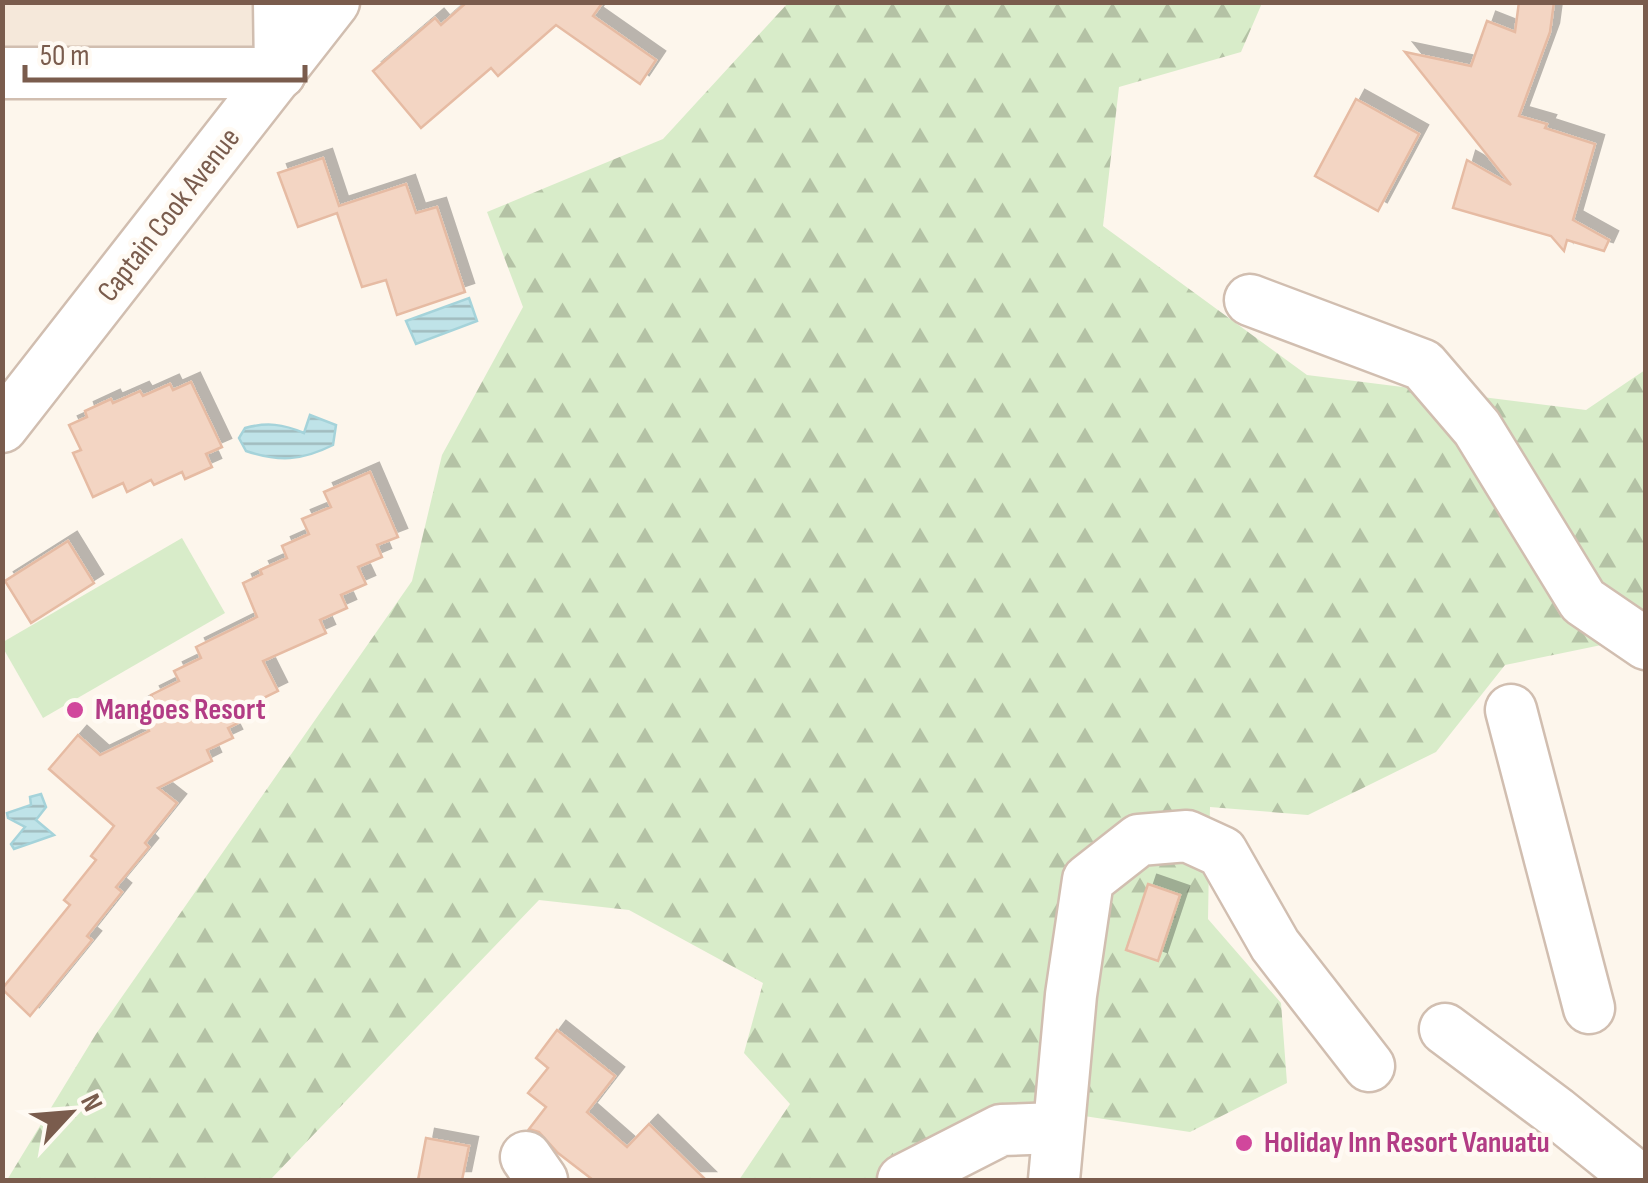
<svg xmlns="http://www.w3.org/2000/svg" width="1648" height="1183" font-family="'Sofia Sans Condensed',sans-serif">
<style>
.residential{fill:#f5e8da}
.forest{fill:url(#forest-firs)}
.green{fill:#d8ecc9}
.water{fill:url(#water-rules);stroke:#a5d3da;stroke-width:2.5}
.building{fill:#f3d5c3;stroke:#e6bba3;stroke-width:2.5;filter:url(#shadow)}
.lines{fill:none;stroke-linecap:round;stroke-linejoin:round}
.minor-casing{stroke:#d1beb0;stroke-width:55}
.minor{stroke:#fff;stroke-width:50}
.hotel-dot{fill:#d1479c;stroke:#fffaf3;stroke-width:4}
.labels{text-anchor:middle;dominant-baseline:central;stroke-width:9;stroke-linejoin:round;paint-order:stroke}
.street-label{font-size:30px;fill:#7a5c4d;stroke:#fffaf3}
.hotel-label{font-size:30px;font-weight:bold;fill:#b23c85;stroke:#fffaf3;text-anchor:start}
</style>
<defs>
<pattern id="forest-firs" width="22" height="20" patternUnits="userSpaceOnUse" patternTransform="scale(2.5)"><rect width="22" height="20" fill="#d8ecc9"/><path d="M5 1l3.5 6h-7zM16 11l3.5 6h-7z" fill="#b4c2a5"/></pattern>
<pattern id="water-rules" width="6" height="5" patternUnits="userSpaceOnUse" patternTransform="scale(2.5)"><rect width="6" height="5" fill="#bfe3e8"/><path d="M0 2.5h6" fill="none" stroke="#a0bbbe"/></pattern>
<filter id="shadow"><feDropShadow dx="9" dy="-9" stdDeviation="0" flood-color="#0004"/></filter>
</defs>
<rect width="100%" height="100%" fill="#fdf6ec"/>
<path class="residential" d="M2,3H279L280,73H3Z"/>
<path class="forest" d="M788,3H1262L1241,52L1119,87L1103,226L1307,375L1586,410L1645,370V636L1505,665L1436,752L1308,815L1210,807L1208,919L1281,1003L1287,1083L1190,1132L997,1103L882,1166L875,1180H739L790,1104L744,1053L763,983L629,910L539,900L270,1180H7L96,1034L412,581L442,455L523,307L487,212L663,139Z"/>
<path class="green" d="M182,538L225,613L43,718L3,648V642Z"/>
<g class="water">
<path d="M469,298L477,321L416,344L406,321Z"/>
<path d="M310,415L336,425L333,445C301,461 279,462 246,451L239,438L245,428C267,422 283,424 304,433Z"/>
<path d="M41,794L46,807L36,820L54,835L14,849L11,844L25,827L8,818L7,813L31,805L30,797Z"/>
</g>
<g class="building">
<path d="M467,2H603L593,16L656,60L640,84L556,25L498,76L491,68L421,128L373,71L435,18L441,25Z"/>
<path d="M1519,2H1554L1550,32L1519,116L1547,124L1545,128L1595,144L1573,220L1609,240L1604,251L1567,240L1564,251L1551,236L1453,208L1467,160L1511,185L1405,52L1471,66L1487,21L1515,32Z"/>
<path d="M1356,99L1419,134L1378,211L1315,176Z"/>
<path d="M323,158L339,206L406,184L416,213L437,207L465,292L397,315L386,280L362,287L337,213L298,227L278,173Z"/>
<path d="M191,382L222,447L206,454L212,467L185,479L182,472L154,485L151,480L127,492L123,483L93,497L73,453L81,450L69,425L87,417L85,411L111,399L113,403L140,391L143,396L170,384L173,390Z"/>
<path d="M370,472L398,537L377,545L382,557L358,567L366,584L341,595L347,608L320,620L326,633L263,661L278,691L247,706L252,716L228,728L233,738L207,750L212,761L158,788L177,803L145,843L149,847L116,887L122,892L87,936L92,940L30,1016L2,989L70,905L64,900L96,860L91,856L114,826L49,769L78,735L100,755L149,731L137,707L153,699L151,695L179,681L174,671L201,658L196,647L257,617L243,583L262,574L260,570L287,558L282,546L309,534L302,519L331,507L324,492Z"/>
<path d="M68,541L94,583L31,623L5,581Z"/>
<path d="M1148,884L1180,895L1158,961L1126,950Z"/>
<path d="M557,1030L615,1076L587,1112L627,1147L649,1124L706,1180H593L558,1153L539,1132L529,1129L546,1107L528,1093L548,1068L536,1058Z"/>
<path d="M426,1138L469,1146L462,1180H418Z"/>
</g>
<g class="lines">
<defs>
<g id="minor">
<path d="M279,2L280,73"/>
<path d="M2,73H280"/>
<path d="M1250,300L1423,365L1477,428L1583,601L1646,644"/>
<path d="M2,427L334,2"/>
<path d="M1511,710L1589,1008"/>
<path d="M1445,1029L1556,1112L1640,1180"/>
<path d="M526,1157L542,1180"/>
<path d="M903,1180L1001,1130L1057,1128"/>
<path d="M1054,1180L1071,995L1088,880L1139,840L1187,836L1222,852L1275,945L1369,1066"/>
</g>
</defs>
<use href="#minor" class="minor-casing"/>
<use href="#minor" class="minor"/>
</g>
<g class="hotel-dot">
<circle cx="75" cy="710" r="10"/>
<circle cx="1244" cy="1143" r="10"/>
</g>
<g class="labels">
<g class="street-label">
<text transform="translate(169 215) rotate(-52)">Captain Cook Avenue</text>
</g>
<g class="hotel-label">
<text x="95" y="710">Mangoes Resort</text>
<text x="1264" y="1143">Holiday Inn Resort Vanuatu</text>
</g>
</g>
<rect width="1648" height="1183" fill="none" stroke="#7a5c4d" stroke-width="10"/>
<g transform="translate(70 1113) rotate(64)" stroke="#fffaf3" stroke-width="8" paint-order="stroke">
<path d="M0-8L18 38L0 25L-18 38Z" fill="#7a5c4d"/>
<text y="-15" font-size="28" font-weight="bold" text-anchor="middle" fill="#7a5c4d">N</text>
</g>
<path d="M25 65v15h280v-15" fill="none" stroke="#7a5c4d" stroke-width="5"/>
<text x="40" y="65" font-size="30" fill="#7a5c4d" stroke="#fffaf3" stroke-width="8" paint-order="stroke">50 m</text>
</svg>
